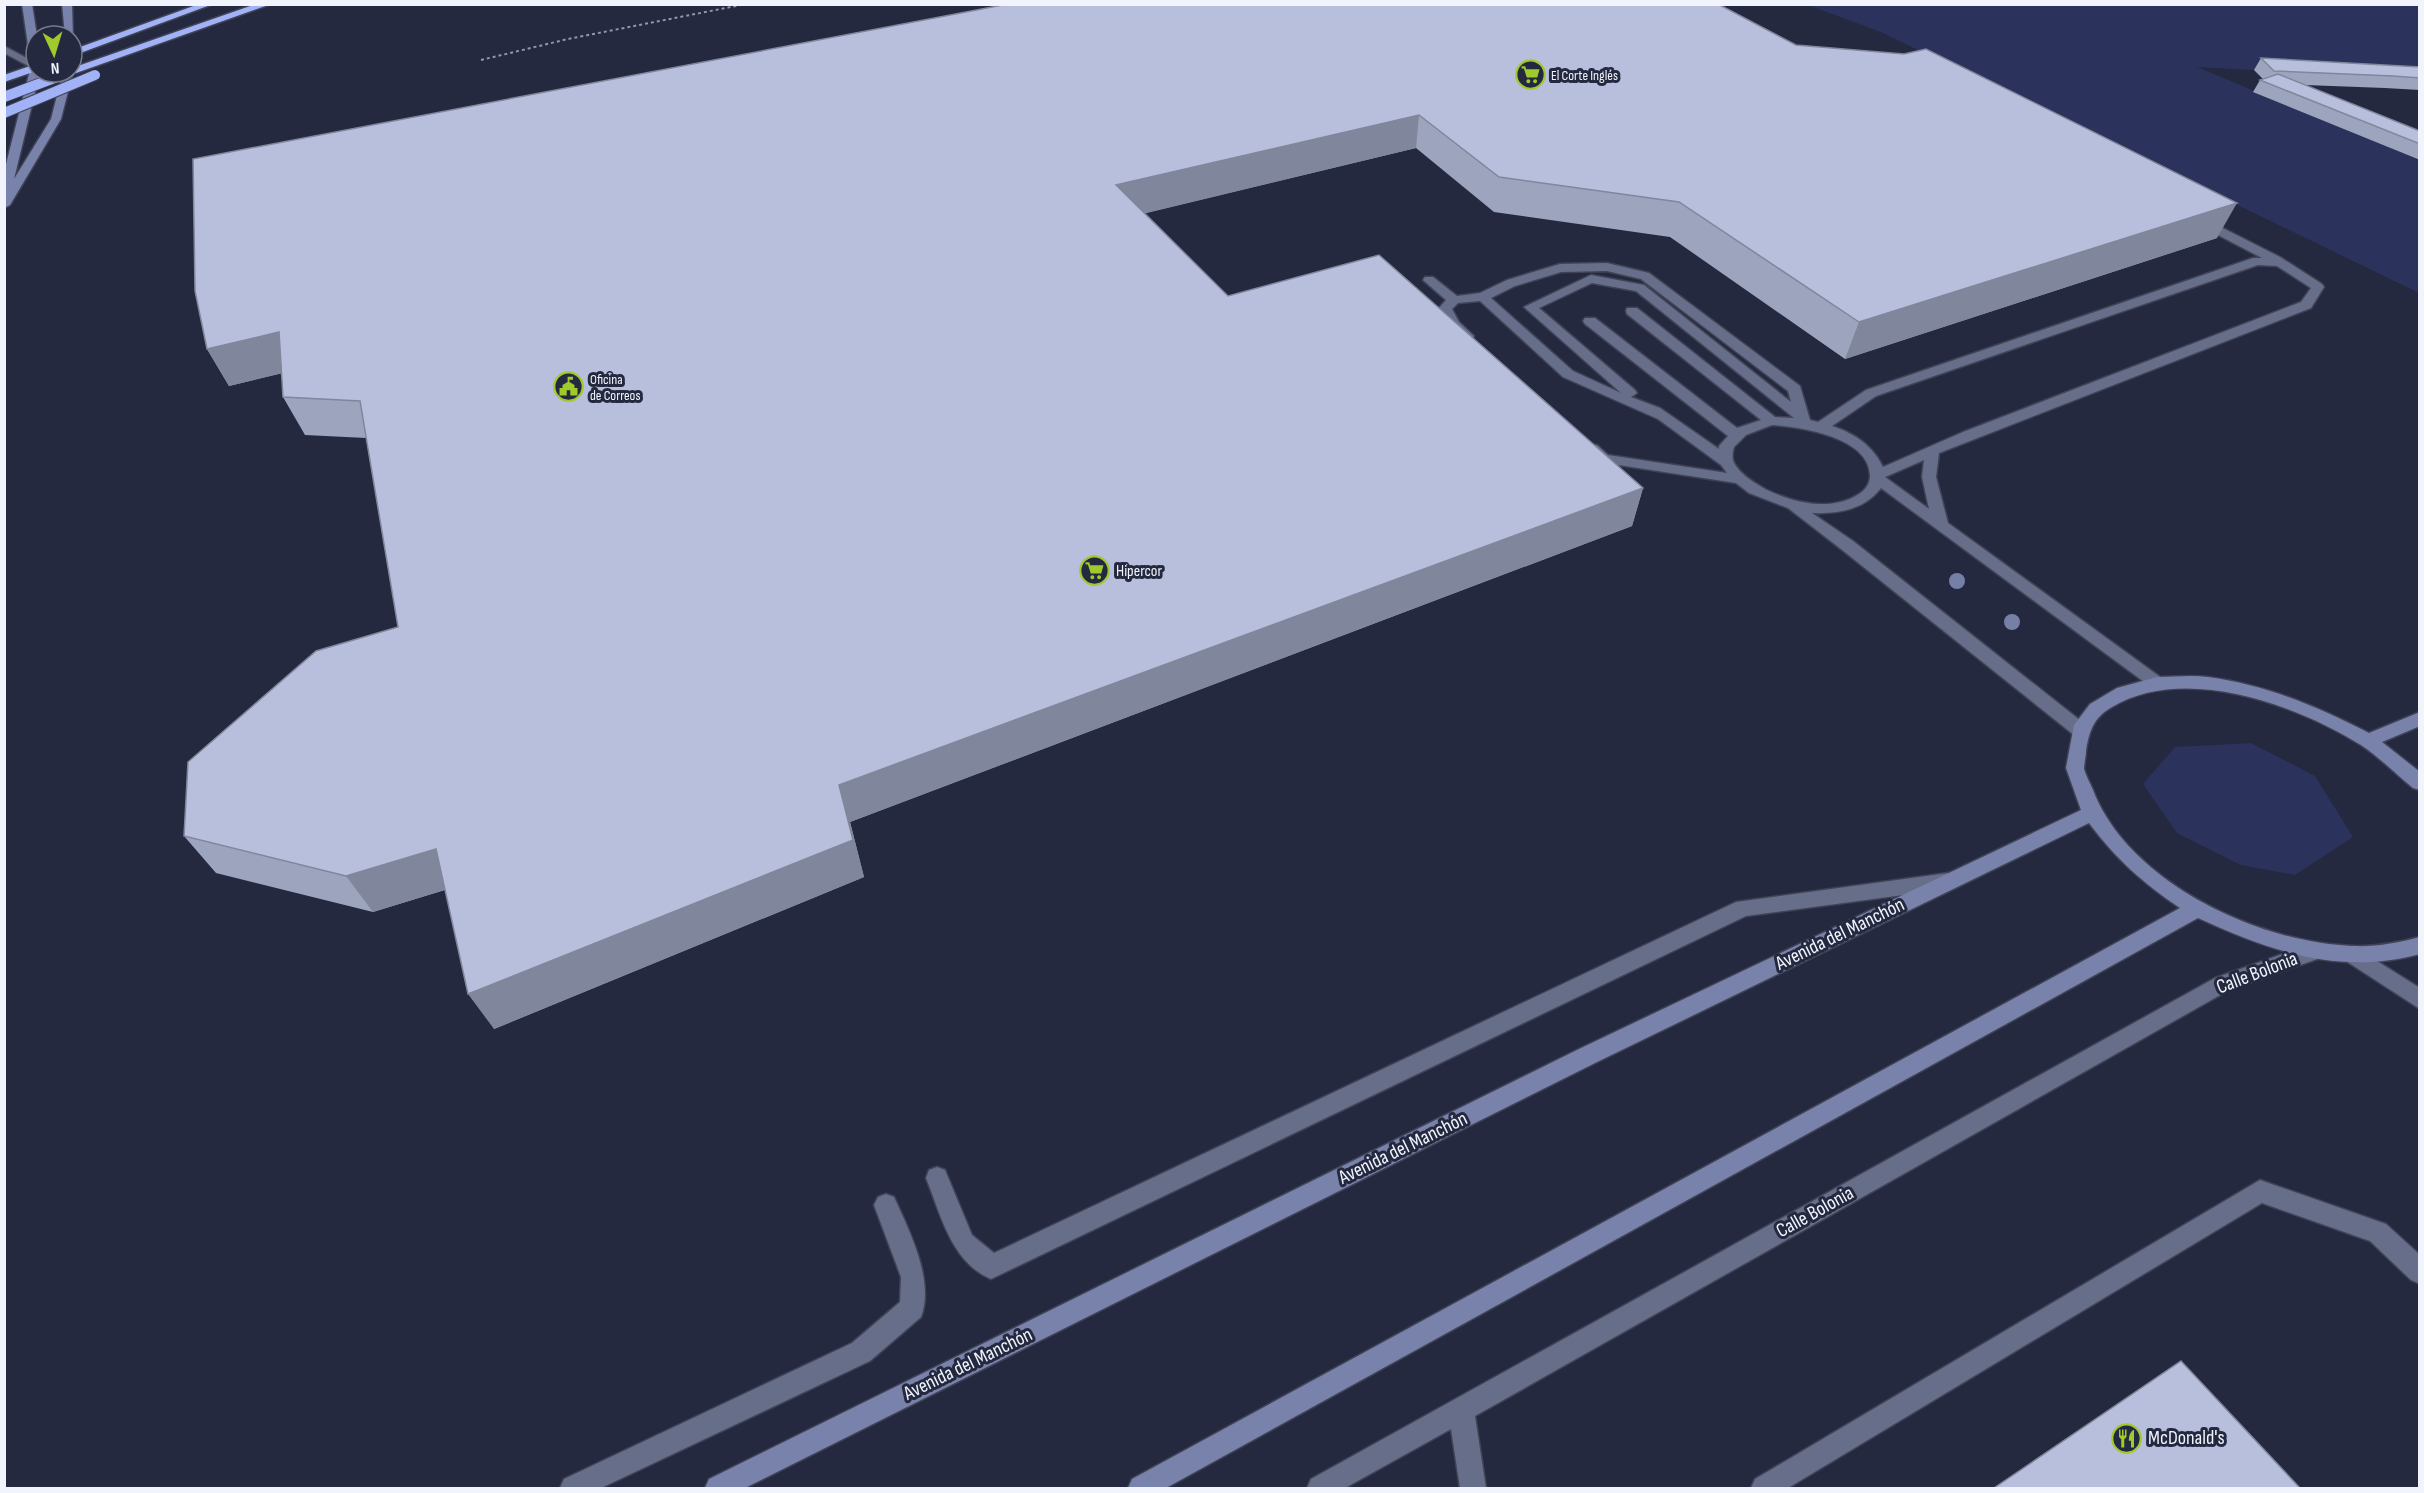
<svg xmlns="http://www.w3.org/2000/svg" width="2424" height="1493" font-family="'Sofia Sans Condensed',sans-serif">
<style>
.green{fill:#2b325b}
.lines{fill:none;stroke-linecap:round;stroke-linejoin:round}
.lane-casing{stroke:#3f4355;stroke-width:3}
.secondary-casing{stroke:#3f4355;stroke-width:3}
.highway-casing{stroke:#3f4355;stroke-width:3}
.path{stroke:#9296a5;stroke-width:2;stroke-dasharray:3 3;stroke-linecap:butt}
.lane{fill:#676e89;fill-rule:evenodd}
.secondary{fill:#7982aa;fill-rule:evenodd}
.highway{fill:#a2b2f7;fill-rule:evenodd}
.highway-bridge-casing{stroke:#3f4355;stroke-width:12;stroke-linecap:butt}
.highway-bridge{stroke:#a2b2f7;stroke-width:10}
.tree{fill:#767fa6}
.wall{fill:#9da4be}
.shaded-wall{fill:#80869b}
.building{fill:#b7bfdd;stroke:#80869b;stroke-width:1.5}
.labels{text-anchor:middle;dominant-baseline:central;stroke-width:6;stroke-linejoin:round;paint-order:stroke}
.far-poi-label{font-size:14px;fill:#f1f4fd;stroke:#242940;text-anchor:start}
.poi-label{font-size:16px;fill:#f1f4fd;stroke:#242940;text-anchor:start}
.near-street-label{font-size:20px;fill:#f1f4fd;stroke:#242940}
.near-poi-label{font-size:20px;fill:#f1f4fd;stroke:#242940;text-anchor:start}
</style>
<rect width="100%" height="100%" fill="#242940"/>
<g class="green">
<path d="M1808,5H2419V79L2197,67L2419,160V293L1883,33Z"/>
<path d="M2251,743L2315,776L2353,837L2295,875L2241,865L2177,833L2143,784L2175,747Z"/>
</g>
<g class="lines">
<defs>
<g id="lane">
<path d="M4,46L36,63V70L4,53Z"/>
<path d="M2199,216L2280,257L2322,284L2324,287L2311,308L1939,453L1936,477L1948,523L2163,679L2166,683L2163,687L2157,689L2151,687L1881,488C1864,510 1838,514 1812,513L1853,541L2086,725L2089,730L2086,735L2080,737L2074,735L1841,549L1788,508L1749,493L1736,483L1599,462L1585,448L1587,445H1597L1608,455L1727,473L1721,465L1658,419L1563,377L1480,301L1458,303L1452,309L1459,322L1474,336L1472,339H1462L1449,327L1439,308L1446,300L1423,280L1425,277H1433L1457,296L1480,293L1507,280L1560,264L1607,263L1649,273L1800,386L1810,420L1818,422L1866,390L2253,258H2262L2195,223V217ZM2258,265L2277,266L2311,288L2301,302L1963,432L1883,467C1873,446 1854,433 1832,426L1876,396ZM1607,271L1641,279L1788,391L1791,402L1644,285L1591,275L1524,307L1621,393L1573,371L1491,298L1515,286L1561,272ZM1592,283L1636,291L1794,418L1775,417L1637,308H1627L1626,311L1627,314L1761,420L1737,428L1595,318H1585L1583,321L1585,324L1728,436L1719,446V449L1660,408L1631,397L1637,393L1635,390L1539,308ZM1772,425C1800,427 1870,437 1870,476C1870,484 1865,490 1859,494C1831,512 1795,503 1767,490C1756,484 1737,473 1733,460C1732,457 1733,450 1734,447L1746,435ZM1924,460L1922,477L1929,509L1885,477Z"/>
<path d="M1948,873L1955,875L1958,881L1955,887L1948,889L1746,916L991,1279C951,1262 941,1215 926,1178L929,1170L937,1167L945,1170L972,1235L994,1253L1736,902Z"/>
<path d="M2316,942L2323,945L2326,951L2323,957L2229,990L1475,1416L1486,1488H1460L1451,1429L1345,1488H1307L1311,1479L2215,978Z"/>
<path d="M2353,946L2420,988V1009L2346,961L2343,955L2346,949Z"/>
<path d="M2260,1180L2386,1224L2420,1255V1284L2411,1280L2370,1241L2262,1203L1788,1488H1751L1755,1479Z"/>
<path d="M886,1194L894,1197C909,1230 935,1281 921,1317L870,1361L601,1488H560L564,1479L852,1343L900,1302L901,1277L874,1205L878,1197Z"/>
</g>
<g id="secondary">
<path d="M22,4H32L37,36L36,72H40L14,179L51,119L63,72H73L61,119L10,205L4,208V172L31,66Z"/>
<path d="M62,4H72L73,38L65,36Z"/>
<path d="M2157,677C2174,677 2191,675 2208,677C2266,685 2317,706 2369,733L2420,712V726L2382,742L2420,772V790L2413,788C2396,774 2379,757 2361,745C2295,704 2184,664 2112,707C2094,717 2089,731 2086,751C2086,756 2084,764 2084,769C2086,776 2090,783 2093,790C2128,882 2259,943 2353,946C2376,947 2397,943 2420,937V954C2340,976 2270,951 2198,918L1166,1488H1128L1132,1479L2180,908C2143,883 2116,859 2089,823L1595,1063L745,1488H705L709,1479L1579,1049L2081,810L2066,768L2074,725L2090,704L2117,688Z"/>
</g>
<g id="highway">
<path d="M199,4H213L72,56V50Z"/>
<path d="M256,4H271L76,73L68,72H72V68Z"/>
<path d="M36,64V71L4,82V75Z"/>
</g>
</defs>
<use href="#lane" class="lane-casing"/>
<use href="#secondary" class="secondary-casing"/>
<use href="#highway" class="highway-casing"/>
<path class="path" d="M481,60L568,39L746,4"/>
<use href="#lane" class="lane"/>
<use href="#secondary" class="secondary"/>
<use href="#highway" class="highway"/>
<defs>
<g id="highway-bridge">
<path d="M4,97L70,72"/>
<path d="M4,113L95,75"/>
</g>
</defs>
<use href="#highway-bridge" class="highway-bridge-casing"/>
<use href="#highway-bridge" class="highway-bridge"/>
</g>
<g class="tree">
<circle cx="1957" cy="581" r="8"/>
<circle cx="2012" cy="622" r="8"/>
</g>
<g class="wall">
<path d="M1796,45L2217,238L1845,359L1670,237L1494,212L1416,148L1145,213L1228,296L1643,488L1632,526L850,822L864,877L494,1029L445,890L373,912L216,873L184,836L398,627L366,438L305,435L283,397L282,373L229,386L207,349L195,291Z"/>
<path d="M2261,58L2420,67V90L2385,88L2305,85L2420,131V160L2253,92L2260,80L2263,79L2254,70Z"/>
</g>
<g class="shaded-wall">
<path d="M1419,115L1416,148L1118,220L1116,185Z"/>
<path d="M2237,203L2217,238L1845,359L1859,322Z"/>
<path d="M279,332L300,369L229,386L207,349Z"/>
<path d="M1643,488L1632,526L850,822L864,877L494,1029L468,994L839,785Z"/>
<path d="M436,849L460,885L373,912L346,876Z"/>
</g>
<g class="building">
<path d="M1008,4H1718L1796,45L1904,54L1926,49L2237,203L1859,322L1679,202L1499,177L1419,115L1116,185L1228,296L1379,255L1643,488L839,785L853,840L468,994L436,849L346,876L184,836L188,762L316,651L398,627L360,401L283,397L279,332L207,349L195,291L193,159Z"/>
<path d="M2261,58L2420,67V78L2393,76L2274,71Z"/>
<path d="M2278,74L2420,131V144L2260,80Z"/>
<path d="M2181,1361L2300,1488H1994Z"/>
</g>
<defs>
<symbol id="supermarket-ring" viewBox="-11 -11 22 22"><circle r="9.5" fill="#242940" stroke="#a0ca2c" stroke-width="1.5"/><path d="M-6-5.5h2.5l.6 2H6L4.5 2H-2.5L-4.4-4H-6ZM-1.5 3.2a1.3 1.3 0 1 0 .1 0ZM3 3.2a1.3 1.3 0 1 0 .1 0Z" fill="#a0ca2c"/></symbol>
<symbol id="civic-ring" viewBox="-11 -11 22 22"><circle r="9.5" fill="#242940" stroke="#a0ca2c" stroke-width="1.5"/><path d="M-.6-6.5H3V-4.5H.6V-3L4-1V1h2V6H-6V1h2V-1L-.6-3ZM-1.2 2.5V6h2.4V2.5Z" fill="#a0ca2c"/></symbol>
<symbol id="restaurant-ring" viewBox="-11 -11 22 22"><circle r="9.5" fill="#242940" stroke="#a0ca2c" stroke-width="1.5"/><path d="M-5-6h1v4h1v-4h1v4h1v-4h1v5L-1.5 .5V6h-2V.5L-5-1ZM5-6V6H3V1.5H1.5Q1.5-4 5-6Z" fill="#a0ca2c"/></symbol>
</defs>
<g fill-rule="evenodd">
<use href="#supermarket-ring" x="1514" y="58" width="33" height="33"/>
<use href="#civic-ring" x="552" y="370" width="33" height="33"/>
<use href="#supermarket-ring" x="1078" y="554" width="33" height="33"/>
<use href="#restaurant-ring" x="2110" y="1422" width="33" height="33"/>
</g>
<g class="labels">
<g class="far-poi-label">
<text x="1551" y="75">El Corte Inglés</text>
<text x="590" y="379">Oficina<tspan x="590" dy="16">de Correos</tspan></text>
</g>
<g class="poi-label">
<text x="1116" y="571">Hipercor</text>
</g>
<g class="near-street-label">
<text transform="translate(1840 934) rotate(-26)">Avenida del Manchón</text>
<text transform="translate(2257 973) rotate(-21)">Calle Bolonia</text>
<text transform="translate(1403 1148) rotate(-26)">Avenida del Manchón</text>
<text transform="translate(1815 1212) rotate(-29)">Calle Bolonia</text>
<text transform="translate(968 1364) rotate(-26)">Avenida del Manchón</text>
</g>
<g class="near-poi-label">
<text x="2148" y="1438">McDonald's</text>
</g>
</g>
<rect width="2424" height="1493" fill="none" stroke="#f1f4fd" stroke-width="12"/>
<g transform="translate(54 54) rotate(176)"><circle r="28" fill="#242940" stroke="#767a8c" stroke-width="1.5"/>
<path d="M0-4.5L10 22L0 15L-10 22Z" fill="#a0ca2c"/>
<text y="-9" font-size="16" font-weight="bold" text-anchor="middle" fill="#f1f4fd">N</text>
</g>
</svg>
